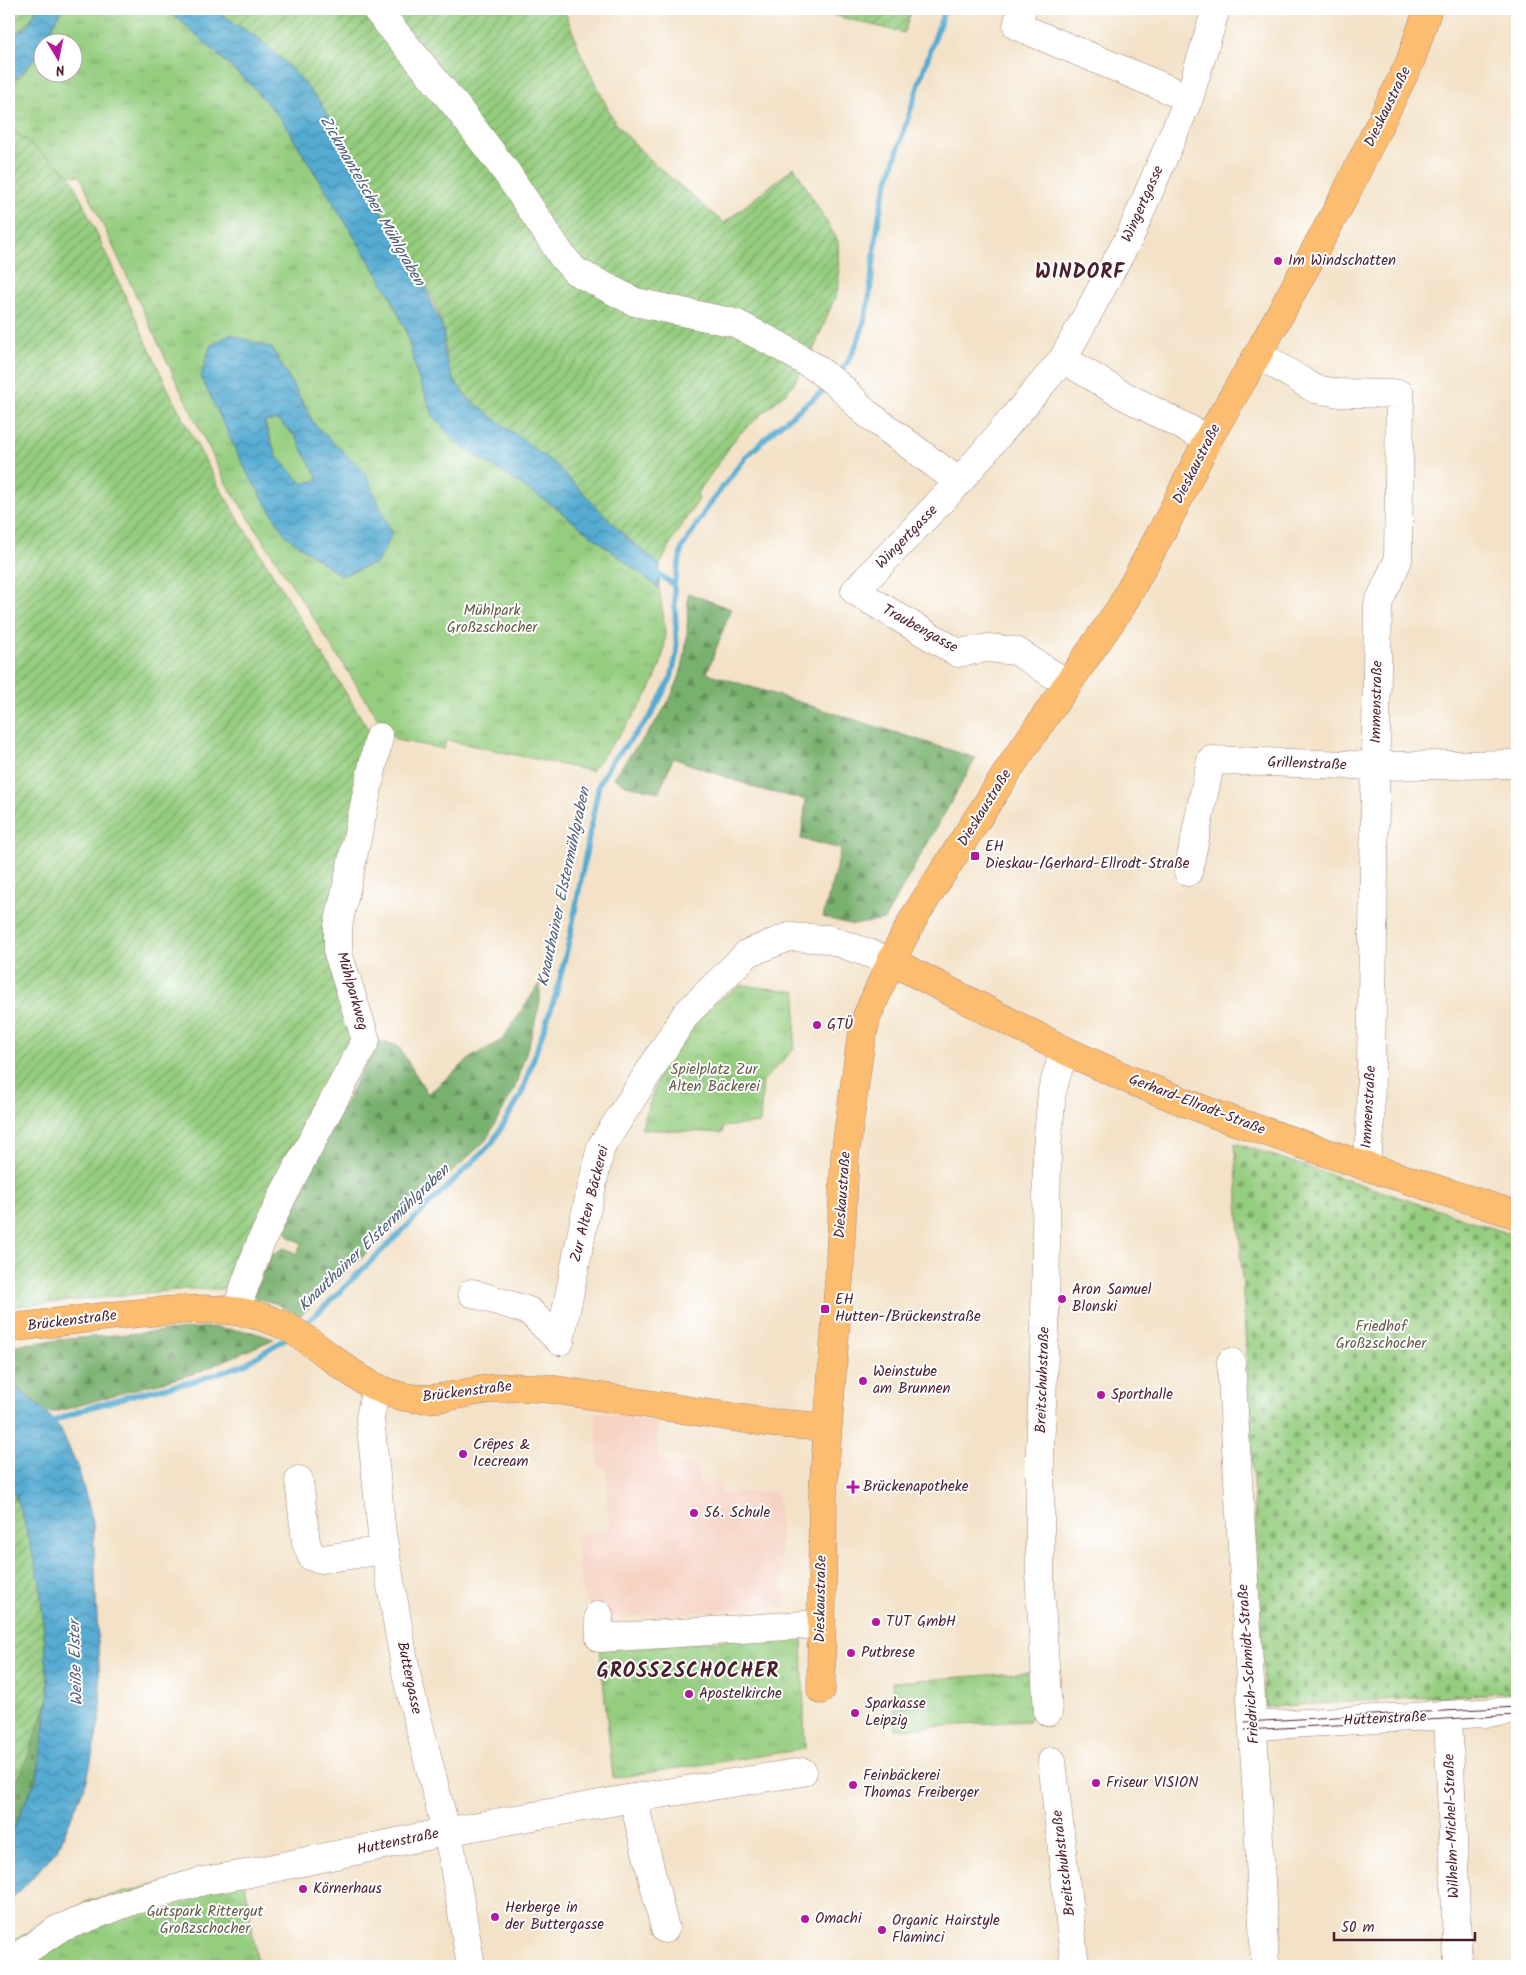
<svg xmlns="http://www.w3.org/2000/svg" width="1526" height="1975" font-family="Kalam,sans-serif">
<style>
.built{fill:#f6d2c3}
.grass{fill:#95cd7f;stroke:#707655}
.forest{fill:url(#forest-firs);stroke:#61684c}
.cemetery{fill:url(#cemetery-stones);stroke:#707655}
.park{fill:url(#park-tufts);stroke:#707655;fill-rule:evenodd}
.garden{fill:url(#garden-furrows);stroke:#707655}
.water{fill:url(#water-waves);stroke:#50657e;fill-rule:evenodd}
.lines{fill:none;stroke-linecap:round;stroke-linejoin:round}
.stream{stroke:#55abd2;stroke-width:5.5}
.minor-casing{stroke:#9e8079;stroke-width:29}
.major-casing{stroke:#9e8079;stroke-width:29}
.minor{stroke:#fff;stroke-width:28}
.major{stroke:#fcbd6f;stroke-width:28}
.tram{stroke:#4a1f2b;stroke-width:1}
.poi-dot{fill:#b5179e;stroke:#fff;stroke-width:2}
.labels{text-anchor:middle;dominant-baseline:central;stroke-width:4;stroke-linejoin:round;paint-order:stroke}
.street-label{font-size:15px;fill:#4a1f2b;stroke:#fff}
.poi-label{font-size:15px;fill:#4a1f2b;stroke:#fff;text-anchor:start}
.park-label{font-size:15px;fill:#645c48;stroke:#fff}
.water-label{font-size:16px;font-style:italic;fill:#4f5e76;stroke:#fff}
.district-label{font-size:20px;font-weight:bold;letter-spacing:1px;fill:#4a1f2b;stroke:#fff}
</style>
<defs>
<pattern id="forest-firs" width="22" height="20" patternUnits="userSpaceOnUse" patternTransform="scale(1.25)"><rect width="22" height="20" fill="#78b06e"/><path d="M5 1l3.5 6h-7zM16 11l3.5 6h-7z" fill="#648f5b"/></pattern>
<pattern id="cemetery-stones" width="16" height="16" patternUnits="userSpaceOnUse" patternTransform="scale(1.25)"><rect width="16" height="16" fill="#95cd7f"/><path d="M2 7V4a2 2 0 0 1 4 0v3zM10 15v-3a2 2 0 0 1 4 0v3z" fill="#7ca668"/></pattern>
<pattern id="park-tufts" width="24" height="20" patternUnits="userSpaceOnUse" patternTransform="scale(1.25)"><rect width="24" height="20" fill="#95cd7f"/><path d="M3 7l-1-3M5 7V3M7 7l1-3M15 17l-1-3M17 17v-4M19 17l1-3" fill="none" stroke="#7ca668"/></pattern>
<pattern id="garden-furrows" width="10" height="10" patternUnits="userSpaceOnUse" patternTransform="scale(1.25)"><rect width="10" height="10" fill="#95cd7f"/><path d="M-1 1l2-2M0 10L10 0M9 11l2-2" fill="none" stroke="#7ca668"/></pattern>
<pattern id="water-waves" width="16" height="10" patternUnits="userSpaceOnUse" patternTransform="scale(1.25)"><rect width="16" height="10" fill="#55abd2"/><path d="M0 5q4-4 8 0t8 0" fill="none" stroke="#488bab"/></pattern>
</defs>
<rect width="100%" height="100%" fill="#fff"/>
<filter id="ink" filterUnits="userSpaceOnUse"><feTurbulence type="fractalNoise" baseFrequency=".02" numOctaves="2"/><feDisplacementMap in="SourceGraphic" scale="10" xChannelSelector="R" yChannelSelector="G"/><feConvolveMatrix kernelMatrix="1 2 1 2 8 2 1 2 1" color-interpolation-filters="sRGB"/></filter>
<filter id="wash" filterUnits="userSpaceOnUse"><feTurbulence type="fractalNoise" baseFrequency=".0096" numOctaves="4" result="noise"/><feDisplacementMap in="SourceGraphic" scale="20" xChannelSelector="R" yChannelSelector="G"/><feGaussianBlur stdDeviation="1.12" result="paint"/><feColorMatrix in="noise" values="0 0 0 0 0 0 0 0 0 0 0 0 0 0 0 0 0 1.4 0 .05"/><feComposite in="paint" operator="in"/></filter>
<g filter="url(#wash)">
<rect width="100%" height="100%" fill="#f3e2c7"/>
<path class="built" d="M595,1412L656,1421L659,1461L699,1468L698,1484L721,1483L722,1494L772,1491L778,1495L784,1607L603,1618L596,1622L583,1593L574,1534L609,1530L606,1469L599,1465Z"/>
<path class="grass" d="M278,420L295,436L319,479L304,485L277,457L264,421Z"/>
<g class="forest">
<path d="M688,593L731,609L707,673L976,758L884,920L853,925L823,917L841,849L801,839L806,800L762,790L673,758L659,792L626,785L614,778C625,758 642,742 655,723C688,675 687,649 688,593Z"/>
<path d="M540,983V1002L531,1037L514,1090L486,1140L300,1316L275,1303L257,1299L254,1293L271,1255L284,1248L297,1254L302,1243L289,1237L284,1223L377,1040L398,1046L428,1094L473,1056L502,1040Z"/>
<path d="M211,1327L252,1332L274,1339L194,1374L139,1388L56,1412H46L9,1381V1346L67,1339Z"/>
<path d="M49,1697L37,1777L13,1829L9,1834V1796L24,1767Z"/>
</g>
<path class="cemetery" d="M1235,1143L1517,1236V1692L1265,1707Z"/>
<g class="park">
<path d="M62,9H165L188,27L255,89L284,123L389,293L406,331L418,377L434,417L552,505L659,588C661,604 665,622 665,638C663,689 620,732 591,771L446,740L444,749L396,740L385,729L226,483L179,387L80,176L70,175L9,127V83L22,75L42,45V72H72V42H44ZM210,346L272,348L315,425L341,576Z"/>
<path d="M742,985L797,992L794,1049L763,1081L760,1123L723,1127L722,1133L641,1129L660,1072L684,1038L714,1003Z"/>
<path d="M802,1634L805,1749L613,1778L600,1650Z"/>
<path d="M1030,1672L1033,1713L1028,1721L895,1729L892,1682Z"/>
<path d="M242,1864L258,1966H9V1943L88,1901Z"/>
</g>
<g class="garden">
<path d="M9,9H37L27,26L9,39Z"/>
<path d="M214,9H564L581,54L615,123L650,160L724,223L794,167L838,241L839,287L808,363L788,391L738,435L697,494L699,499L674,537L660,565C608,522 558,475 507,429C489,412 465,400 453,378C444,362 446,346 443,330C437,303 422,277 406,256L295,72L263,42Z"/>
<path d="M808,9H912L904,33Z"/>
<path d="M9,127L70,175L168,389L219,487L373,737L329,915L354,1034L278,1181L226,1289H187L9,1307Z"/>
<path d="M9,1479L23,1517L40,1582L49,1697L24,1767L9,1796Z"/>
</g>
<g class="water">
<path d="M37,9H62C47,36 36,66 9,83V39L27,26Z"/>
<path d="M165,9H214L263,42L295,72L320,102L406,256L421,276L443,330L444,353L452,377L466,397L556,465L628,539L660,565L659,588L552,505L455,442L434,417L418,377L406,331L389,293L284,123L255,89L188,27Z"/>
<path d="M230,334L272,348L315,425L365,472L392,534L377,563L341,576L286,536L246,471L201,377L210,346ZM278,420L295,436L318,479L303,484L277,457L264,422Z"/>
<path d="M9,1381L46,1412L61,1429L79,1471L93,1521L101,1713L87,1780L58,1849L21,1890L9,1900V1834L13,1829L37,1777L49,1697L40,1582L23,1517L9,1479Z"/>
</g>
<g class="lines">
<g class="stream">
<path d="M838,376C879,324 868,258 883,197C888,179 895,161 900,143C914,98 929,53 945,9"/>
<path d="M655,572L674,585"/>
<path d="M301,1327L321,1310L492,1143L521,1095L556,994L570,937L599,784L611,762L650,717L671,678L677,652L674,585L682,548L709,505L745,458L776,428L828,387"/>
<path d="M49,1423L85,1409L136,1394L195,1381L245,1364L288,1337"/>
</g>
</g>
</g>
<g filter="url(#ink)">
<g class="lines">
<defs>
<g id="minor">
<path d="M376,9L457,107L507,173L562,256L575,271L635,302L735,323L778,345L816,368L842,388L865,412L959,482"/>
<path d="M1022,9L1017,26L1189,98"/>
<path d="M1258,354L1315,389L1339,393L1400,394L1398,560L1378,604L1370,1133L1365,1166"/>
<path d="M1063,359L1121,394L1208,439"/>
<path d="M1068,684L1016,651L988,648L958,653L855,591L959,482L1063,359L1130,236L1189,98L1216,9"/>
<path d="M1188,872L1211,760L1376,766L1517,764"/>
<path d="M472,1293L529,1311L560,1341"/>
<path d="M236,1310L260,1244L286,1189L366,1040L338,953V926L379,737"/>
<path d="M560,1341L585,1216L601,1147L686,1014L748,953L789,937L828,939L891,961"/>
<path d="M1231,1362L1257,1799L1265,1966"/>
<path d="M376,1387L370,1418L382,1534L407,1678L452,1854L471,1966"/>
<path d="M299,1480L306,1543L312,1557L322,1559L385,1550"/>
<path d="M599,1615L600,1638L820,1624"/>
<path d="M1048,1712L1040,1588V1451L1045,1329L1047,1148L1052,1091L1064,1050"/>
<path d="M1448,1715L1458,1966"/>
<path d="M1253,1726L1517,1711"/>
<path d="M1052,1761L1075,1966"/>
<path d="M633,1798L665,1929"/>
<path d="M14,1966L24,1952L58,1929L135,1900L204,1881L245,1874L445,1832L633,1798L803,1772"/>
</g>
<g id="major">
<path d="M891,961L1064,1050L1137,1083L1217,1115L1365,1166L1517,1215"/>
<path d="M9,1328C53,1323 96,1317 140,1313C191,1309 237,1303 285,1326C325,1347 355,1385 400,1396C432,1404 459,1393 490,1389C510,1386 530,1387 550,1389L771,1423L827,1427"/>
<path d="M821,1690L823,1492L839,1280L845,1155L860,1046L867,1016L891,961L916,914L1017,757L1121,607L1169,518L1208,439L1258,354L1343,199L1410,62L1428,9"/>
</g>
</defs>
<use href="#minor" class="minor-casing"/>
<use href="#major" class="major-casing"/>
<use href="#minor" class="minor"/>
<use href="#major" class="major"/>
<g class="tram">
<path d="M1245,1722L1517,1707"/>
<path d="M1245,1730L1517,1715"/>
</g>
</g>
</g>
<g class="poi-dot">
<circle cx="1278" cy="261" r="5"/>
<rect x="970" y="851" width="10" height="10" rx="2.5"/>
<circle cx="817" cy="1025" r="5"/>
<circle cx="1062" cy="1299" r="5"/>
<rect x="820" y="1304" width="10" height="10" rx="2.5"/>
<circle cx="863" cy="1381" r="5"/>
<circle cx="1101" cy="1395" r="5"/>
<circle cx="463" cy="1454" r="5"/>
<path d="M850.5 1479.5h5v5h5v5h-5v5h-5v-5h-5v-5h5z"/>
<circle cx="694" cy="1513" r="5"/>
<circle cx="876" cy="1622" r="5"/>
<circle cx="851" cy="1653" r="5"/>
<circle cx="689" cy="1694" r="5"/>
<circle cx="855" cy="1713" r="5"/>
<circle cx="1096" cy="1783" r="5"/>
<circle cx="853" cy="1785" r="5"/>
<circle cx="303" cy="1889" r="5"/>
<circle cx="495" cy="1917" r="5"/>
<circle cx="805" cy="1919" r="5"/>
<circle cx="882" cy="1930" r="5"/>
</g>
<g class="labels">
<g class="street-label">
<text transform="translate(1388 107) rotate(-64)">Dieskaustraße</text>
<text transform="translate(1143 204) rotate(-66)">Wingertgasse</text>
<text transform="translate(1197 464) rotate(-63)">Dieskaustraße</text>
<text transform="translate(907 537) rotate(-46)">Wingertgasse</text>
<text transform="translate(920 629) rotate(29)">Traubengasse</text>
<text transform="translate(1377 702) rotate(-89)">Immenstraße</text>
<text transform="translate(1307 764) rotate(2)">Grillenstraße</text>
<text transform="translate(985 808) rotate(-58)">Dieskaustraße</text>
<text transform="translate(352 991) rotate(74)">Mühlparkweg</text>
<text transform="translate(1197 1105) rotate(21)">Gerhard-Ellrodt-Straße</text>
<text transform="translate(1369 1107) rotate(-87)">Immenstraße</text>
<text transform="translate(843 1195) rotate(-86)">Dieskaustraße</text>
<text transform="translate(590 1204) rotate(-76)">Zur Alten Bäckerei</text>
<text transform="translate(72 1321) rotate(-7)">Brückenstraße</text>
<text transform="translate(1043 1380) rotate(-88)">Breitschuhstraße</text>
<text transform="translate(467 1392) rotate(-7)">Brückenstraße</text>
<text transform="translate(821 1599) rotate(-89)">Dieskaustraße</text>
<text transform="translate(1249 1664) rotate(-94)">Friedrich-Schmidt-Straße</text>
<text transform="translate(409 1678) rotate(78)">Buttergasse</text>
<text transform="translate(1385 1719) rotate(-3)">Huttenstraße</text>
<text transform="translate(1452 1826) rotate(-92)">Wilhelm-Michel-Straße</text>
<text transform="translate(398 1842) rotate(-12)">Huttenstraße</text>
<text transform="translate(1064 1863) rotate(-97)">Breitschuhstraße</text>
</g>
<g class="poi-label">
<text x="1288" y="261">Im Windschatten</text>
<text x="985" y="847">EH<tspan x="985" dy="17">Dieskau-/Gerhard-Ellrodt-Straße</tspan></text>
<text x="827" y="1025">GTÜ</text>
<text x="1072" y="1290">Aron Samuel<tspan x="1072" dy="17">Blonski</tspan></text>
<text x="835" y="1300">EH<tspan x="835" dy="17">Hutten-/Brückenstraße</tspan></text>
<text x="873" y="1372">Weinstube<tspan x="873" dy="17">am Brunnen</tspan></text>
<text x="1111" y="1395">Sporthalle</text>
<text x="473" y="1445">Crêpes &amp;<tspan x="473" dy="17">Icecream</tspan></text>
<text x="863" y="1487">Brückenapotheke</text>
<text x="704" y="1513">56. Schule</text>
<text x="886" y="1622">TUT GmbH</text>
<text x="861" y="1653">Putbrese</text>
<text x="699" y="1694">Apostelkirche</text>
<text x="865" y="1704">Sparkasse<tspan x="865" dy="17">Leipzig</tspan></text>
<text x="863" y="1776">Feinbäckerei<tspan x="863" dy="17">Thomas Freiberger</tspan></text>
<text x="1106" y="1783">Friseur VISION</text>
<text x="313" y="1889">Körnerhaus</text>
<text x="505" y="1908">Herberge in<tspan x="505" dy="17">der Buttergasse</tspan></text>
<text x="815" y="1919">Omachi</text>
<text x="892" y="1921">Organic Hairstyle<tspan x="892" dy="17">Flaminci</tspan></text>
</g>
<g class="park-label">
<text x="492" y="611">Mühlpark<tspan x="492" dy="17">Großzschocher</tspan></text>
<text x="714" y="1070">Spielplatz Zur<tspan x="714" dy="17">Alten Bäckerei</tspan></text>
<text x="1381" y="1327">Friedhof<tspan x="1381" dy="17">Großzschocher</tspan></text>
<text x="205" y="1912">Gutspark Rittergut<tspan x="205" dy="17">Großzschocher</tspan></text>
</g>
<g class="water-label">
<text transform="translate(372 201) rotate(60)">Zickmantelscher Mühlgraben</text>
<text transform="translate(564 887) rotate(-78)">Knauthainer Elstermühlgraben</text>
<text transform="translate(374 1238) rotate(-44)">Knauthainer Elstermühlgraben</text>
<text transform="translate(76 1663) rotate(-92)">Weiße Elster</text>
</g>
<g class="district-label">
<text x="1080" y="273">WINDORF</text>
<text x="688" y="1672">GROSSZSCHOCHER</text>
</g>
</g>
<rect width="1526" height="1975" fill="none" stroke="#fff" stroke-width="30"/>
<g transform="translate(58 58) rotate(170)"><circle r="24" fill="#ffffff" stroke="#b7a5aa"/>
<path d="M0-4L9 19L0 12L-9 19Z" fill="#b5179e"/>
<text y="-8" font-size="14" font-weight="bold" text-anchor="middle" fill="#4a1f2b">N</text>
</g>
<path d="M1334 1932v8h141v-8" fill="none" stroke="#4a1f2b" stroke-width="2.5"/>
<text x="1341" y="1932" font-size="15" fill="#4a1f2b" stroke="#ffffff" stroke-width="4" paint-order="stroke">50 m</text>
</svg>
